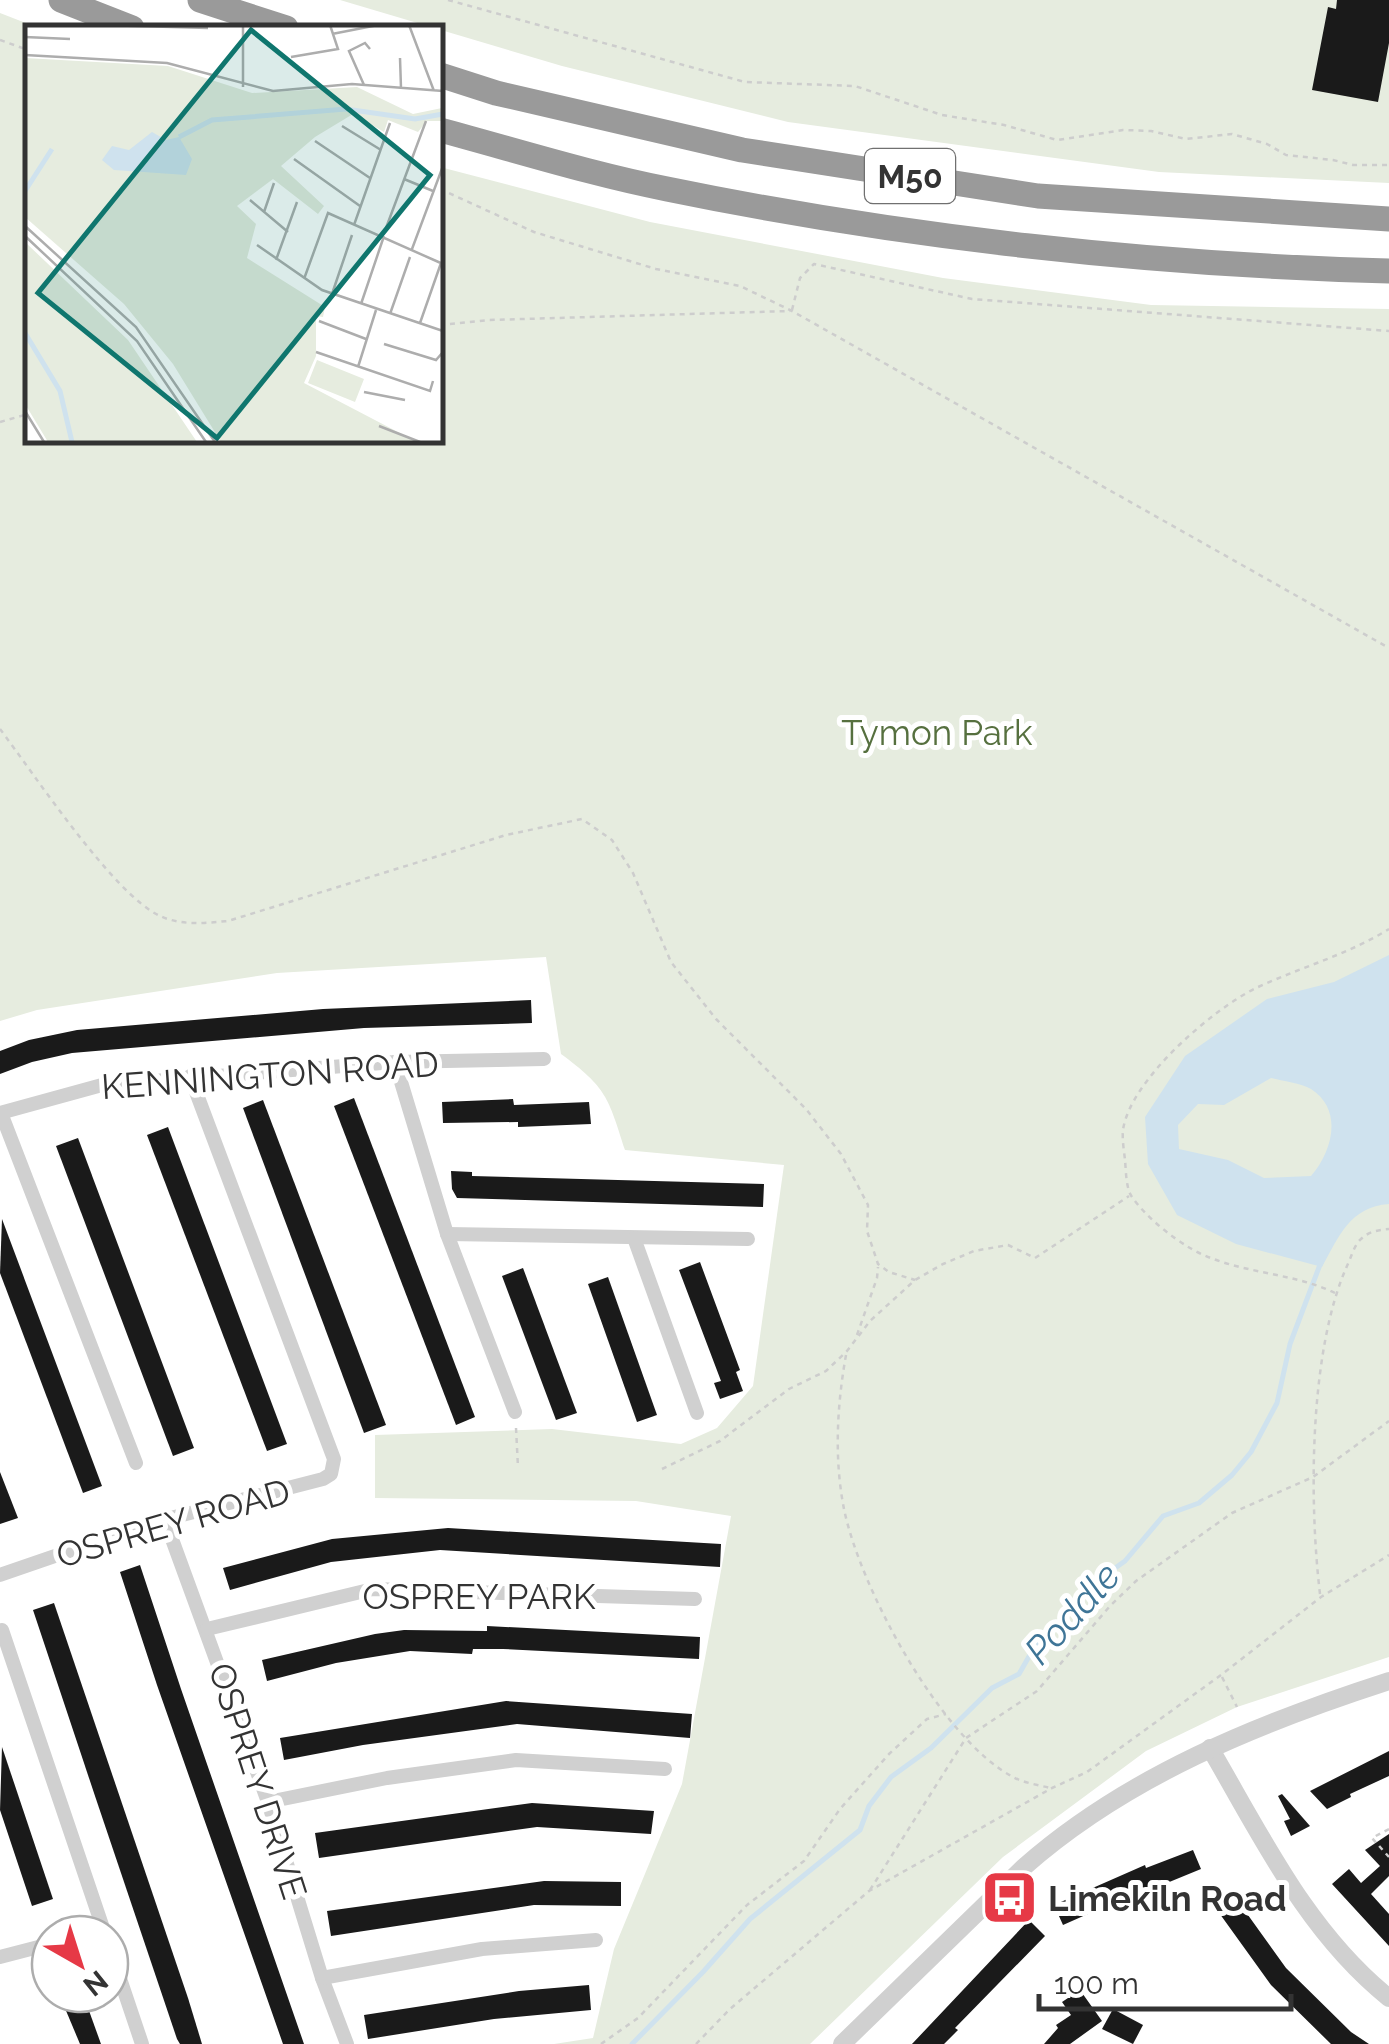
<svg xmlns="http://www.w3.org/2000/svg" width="1389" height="2044" font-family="Raleway,sans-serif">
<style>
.green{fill:#e6ecdf}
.water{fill:#cfe2ee;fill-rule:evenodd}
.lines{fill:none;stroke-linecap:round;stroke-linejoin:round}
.stream{stroke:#cfe2ee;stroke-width:5}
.building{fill:#1a1a1a}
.path{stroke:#cdcdcd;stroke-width:2.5;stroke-dasharray:5 5;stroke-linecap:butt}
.minor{stroke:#d0d0d0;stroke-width:14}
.tertiary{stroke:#d0d0d0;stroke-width:18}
.motorway{stroke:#9a9a9a;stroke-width:25}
.labels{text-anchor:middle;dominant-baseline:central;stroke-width:10;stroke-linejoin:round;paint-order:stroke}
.shield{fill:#fff;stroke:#707070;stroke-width:2.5}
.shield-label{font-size:32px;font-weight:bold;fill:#333}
.park-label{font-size:35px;fill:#56703f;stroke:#fff}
.street-label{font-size:35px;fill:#333;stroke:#fff}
.poi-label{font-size:35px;font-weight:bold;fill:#333;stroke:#fff;text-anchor:start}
.water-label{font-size:38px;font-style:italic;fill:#3f7597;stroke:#fff}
.inset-river{fill:none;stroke:#cfe2ee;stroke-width:5}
.inset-road{fill:none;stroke:#adadad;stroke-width:2.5}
.view{fill:#0f766e;fill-opacity:0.15;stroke:#0f766e;stroke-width:5}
.inset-edge{fill:none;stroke:#333;stroke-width:5}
</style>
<rect width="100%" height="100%" fill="#fff"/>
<g class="green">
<path d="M340,0H1389V183L1159,172L788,122L562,66Z"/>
<path d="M0,13L36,27L28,28V440H440V167L650,222L943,278L1151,305L1389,309V1657L1237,1707L1146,1751L1003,1857L810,2044H554L593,2038L614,1949L682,1784L731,1516L636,1501L375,1498V1435L552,1429L681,1444L717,1428L753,1386L784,1165L625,1150C608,1097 607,1088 561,1054L546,957L277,973L37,1010L0,1021Z"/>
</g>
<path class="water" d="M1389,955V1204C1350,1207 1339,1236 1322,1267L1236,1244L1177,1215L1148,1164L1145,1117L1185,1056L1267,999L1334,982ZM1271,1078C1283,1081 1301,1083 1311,1089C1344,1110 1332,1152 1311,1176L1264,1178L1228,1160L1179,1149L1178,1125L1198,1104L1224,1105Z"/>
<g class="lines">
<path class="stream" d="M632,2044L703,1972L750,1919L860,1830L869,1806L891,1777L931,1748L992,1688L1019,1674L1039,1639L1063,1620L1094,1583L1125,1561L1163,1516L1199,1503L1232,1475L1251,1452L1277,1403L1290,1344L1321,1262"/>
</g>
<g class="building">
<path d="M1337,0H1389V43L1378,102L1312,90L1328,7L1336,9Z"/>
<path d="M531,1000L532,1023L364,1028L72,1053L32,1062L0,1074V1051L29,1040L77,1030L323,1009Z"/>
<path d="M354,1098L475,1417L456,1425L334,1106Z"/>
<path d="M513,1099L514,1105L589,1102L591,1124L518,1127V1122L443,1123L442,1102Z"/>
<path d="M263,1100L386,1425L364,1433L243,1108Z"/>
<path d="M168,1127L287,1444L267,1451L147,1135Z"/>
<path d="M78,1138L194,1448L173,1456L56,1146Z"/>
<path d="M451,1171L472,1172V1176L764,1184L763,1207L457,1198L452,1189Z"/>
<path d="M2,1219L102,1486L83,1493L0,1273Z"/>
<path d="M700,1262L740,1370L736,1372L743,1391L720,1399L714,1383L721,1381L679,1270Z"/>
<path d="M523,1268L577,1413L556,1420L502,1276Z"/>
<path d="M608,1277L657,1415L637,1422L588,1284Z"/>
<path d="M0,1472L18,1518L0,1524Z"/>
<path d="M448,1528L721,1544L720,1567L440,1550L331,1562L230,1590L223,1568L332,1539Z"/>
<path d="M140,1565L181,1689L304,2044H283L157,1685L120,1572Z"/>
<path d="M54,1603L188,1998L202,2044H180L177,2039L95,1796L33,1610Z"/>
<path d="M487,1626L700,1637L699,1659L503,1649H473L472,1654L410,1651L336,1663L267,1681L262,1660L375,1634L404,1630L487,1631Z"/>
<path d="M506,1701L692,1714L690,1738L517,1724L363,1745L284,1760L280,1738Z"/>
<path d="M2,1747L53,1899L32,1906L0,1810Z"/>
<path d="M1389,1751V1776L1350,1794L1351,1797L1327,1809L1310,1791Z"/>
<path d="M1282,1794L1310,1826L1291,1836L1284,1821L1290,1819L1278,1796Z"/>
<path d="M532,1803L654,1811L651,1834L537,1827L319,1858L315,1833Z"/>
<path d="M1389,1834V1876L1371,1894L1389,1914V1946L1332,1884L1349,1869L1361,1883L1380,1866L1365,1850Z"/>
<path d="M1193,1850L1201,1869L1162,1885L1160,1882L1063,1925L1054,1905L1145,1865L1146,1868Z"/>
<path d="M544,1881L621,1882V1906L534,1905L331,1936L327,1911Z"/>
<path d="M1230,1890L1286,1968L1351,2032L1369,2044H1331L1271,1985L1212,1903Z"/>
<path d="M1029,1920L1045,1936L955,2028L958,2030L944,2044H912Z"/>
<path d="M589,1985L591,2010L494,2019L368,2039L364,2015L519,1991Z"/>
<path d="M1080,1990L1102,2021L1070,2044H1044L1058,2028L1056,2025L1071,2015L1062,2002Z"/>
<path d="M59,1994H83L101,2044H80Z"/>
<path d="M1113,2009L1143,2025L1133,2044L1102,2029Z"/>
</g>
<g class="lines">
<g class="path">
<path d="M448,0L745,82L855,86L942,115L1004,125L1057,140L1123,130L1151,131L1186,139L1232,134L1267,144L1286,155L1333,160L1353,165H1389"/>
<path d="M0,40L28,50"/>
<path d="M440,189L534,232L656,269L740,286L792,311L1389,648"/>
<path d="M792,310L800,278L814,264L972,299L1389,331"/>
<path d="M440,325L489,320L790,311"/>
<path d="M0,422L28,414"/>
<path d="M0,729C34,774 114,895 160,916C182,926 205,923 228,921L506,835L582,819L612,840L633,873L671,962L716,1019L806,1109L841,1154L868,1205L867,1231L878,1264L889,1272L915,1280"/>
<path d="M1335,1293C1290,1271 1234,1274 1190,1248C1170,1236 1146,1217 1132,1197C1126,1189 1126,1171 1125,1160C1124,1151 1122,1139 1123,1130C1130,1080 1213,1009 1256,988C1301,967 1347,955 1389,929"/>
<path d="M857,1335L877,1278L878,1267"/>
<path d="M846,1355C837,1405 834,1459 844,1509C860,1588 941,1739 1013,1777C1024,1783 1039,1785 1050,1788"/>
<path d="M516,1428L518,1467"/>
<path d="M662,1469L720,1441L789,1389L826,1371L847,1351L870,1321L915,1280L943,1264L974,1251L1008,1245L1035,1258L1129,1196"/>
<path d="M1320,1594C1309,1502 1309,1351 1347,1266C1351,1258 1354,1245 1361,1239C1369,1231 1379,1230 1389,1229"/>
<path d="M1222,1677L1237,1707"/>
<path d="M1389,1829L1372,1838L1389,1857"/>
<path d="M870,1890L966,1738L1037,1691L1110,1606L1136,1581L1232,1513L1313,1477L1389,1421"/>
<path d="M601,2044L638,2018L747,1905L804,1861L840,1809L889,1754L927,1719L946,1714"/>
<path d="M696,2044L730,2009L869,1891L1052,1788L1087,1772L1221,1675L1321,1597L1389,1555"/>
</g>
<g class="minor">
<path d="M395,1062L447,1234L515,1412"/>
<path d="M0,1113L102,1085L395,1062L544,1059"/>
<path d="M1,1113L136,1463"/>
<path d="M447,1234L748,1239"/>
<path d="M634,1238L697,1413"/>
<path d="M165,1520L268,1802L322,1978L347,2044"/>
<path d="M0,1575L151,1523L323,1479L331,1474L334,1459L190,1076"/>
<path d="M207,1629L373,1589L695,1599"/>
<path d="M2,1630L105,1934"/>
<path d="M268,1802L387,1778L516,1760L665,1769"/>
<path d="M110,1949L142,2044"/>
<path d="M0,1957L50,1944"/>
<path d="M322,1978L482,1949L596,1940"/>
</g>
<g class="tertiary">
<path d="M1210,1748C1262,1837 1307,1932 1389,1998"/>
<path d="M842,2044L1024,1867C1127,1776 1259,1723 1389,1681"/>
</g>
<g class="motorway">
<path d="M61,0L132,28"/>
<path d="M200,0L286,28"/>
<path d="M440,75L496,93L742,150L1038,196L1389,219"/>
<path d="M440,130C515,150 591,174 667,189C900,237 1152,265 1389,271"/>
</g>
</g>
<defs>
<symbol id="bus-square" viewBox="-11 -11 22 22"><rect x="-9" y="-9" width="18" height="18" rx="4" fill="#e63946" stroke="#fff"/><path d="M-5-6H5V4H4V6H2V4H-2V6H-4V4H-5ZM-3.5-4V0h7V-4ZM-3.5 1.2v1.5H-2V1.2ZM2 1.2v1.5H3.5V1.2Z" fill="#fff"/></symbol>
</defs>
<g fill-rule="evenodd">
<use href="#bus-square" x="978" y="1866" width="63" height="63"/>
</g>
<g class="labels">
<rect class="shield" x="865" y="149" width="90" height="54" rx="8"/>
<g class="shield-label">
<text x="910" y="176">M50</text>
</g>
<g class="park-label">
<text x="937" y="732">Tymon Park</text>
</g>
<g class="street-label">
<text transform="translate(270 1075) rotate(-4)">KENNINGTON ROAD</text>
<text transform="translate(173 1523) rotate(-16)">OSPREY ROAD</text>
<text x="479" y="1596">OSPREY PARK</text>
<text transform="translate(258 1781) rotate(72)">OSPREY DRIVE</text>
</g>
<g class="poi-label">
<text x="1048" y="1898">Limekiln Road</text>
</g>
<g class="water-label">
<text transform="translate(1072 1613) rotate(-48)">Poddle</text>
</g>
</g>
<g transform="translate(25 25)">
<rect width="418" height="418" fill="#fff"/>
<path d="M0,33L143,41L227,68L332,62L388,89L417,83V96H402L393,107L363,95L359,107L328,89L290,112L256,141L299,181L293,189L248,154L212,181L231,199L222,233L300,282L298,292L291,291V331L279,358L392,417H196L148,339L99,279L0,192ZM0,217L103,315L172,417H23L0,379ZM292,335L339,354L330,377L283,358Z" fill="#e6ecdf"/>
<path d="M127,107L141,115L154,112L167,134L161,150L89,145L77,135L87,121L104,125Z" fill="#cfe2ee"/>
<path class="inset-river" d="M154,112L187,95L321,84L390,94L418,89M0,166L27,124M0,308L35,366L47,417"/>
<path class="inset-road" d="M75,0L183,3M218,0V62M384,0L409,66M307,9L353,0M0,12L45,14M0,30L142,38L248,66L327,59L418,66M266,32L313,24L305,0M375,33L376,63M339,60L324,26L340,18L345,24M317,101L356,125M290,116L345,153M269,134L335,181M379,154L408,166M225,175L263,207M239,187L249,158M329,200L365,98M0,201L111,302L190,417M361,203L401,96M0,211L112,316L181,417M232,220L297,265L418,306M387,224L418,141M251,235L272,177M279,254L303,188L418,239M307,269L327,210M336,279L359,211M365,289L385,232M294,296L341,314M395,298L416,238M359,319L411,335L418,327M291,327L405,366L408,356M333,342L351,285M339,367L380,375M0,386L19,417M354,401L395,417"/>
<path class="view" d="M226,5L405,150L192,413L13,268Z"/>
<rect width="418" height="418" class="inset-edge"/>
</g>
<g transform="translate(80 1964) rotate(141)"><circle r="48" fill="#ffffff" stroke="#adadad" stroke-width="2.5"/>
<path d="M0-8L18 38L0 25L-18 38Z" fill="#e63946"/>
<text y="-15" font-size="28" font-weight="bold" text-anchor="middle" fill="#333333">N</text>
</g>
<path d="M1039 1994v15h252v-15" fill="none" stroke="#333333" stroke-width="5"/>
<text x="1054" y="1994" font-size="30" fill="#333333" stroke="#ffffff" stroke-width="8" paint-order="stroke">100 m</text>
</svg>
